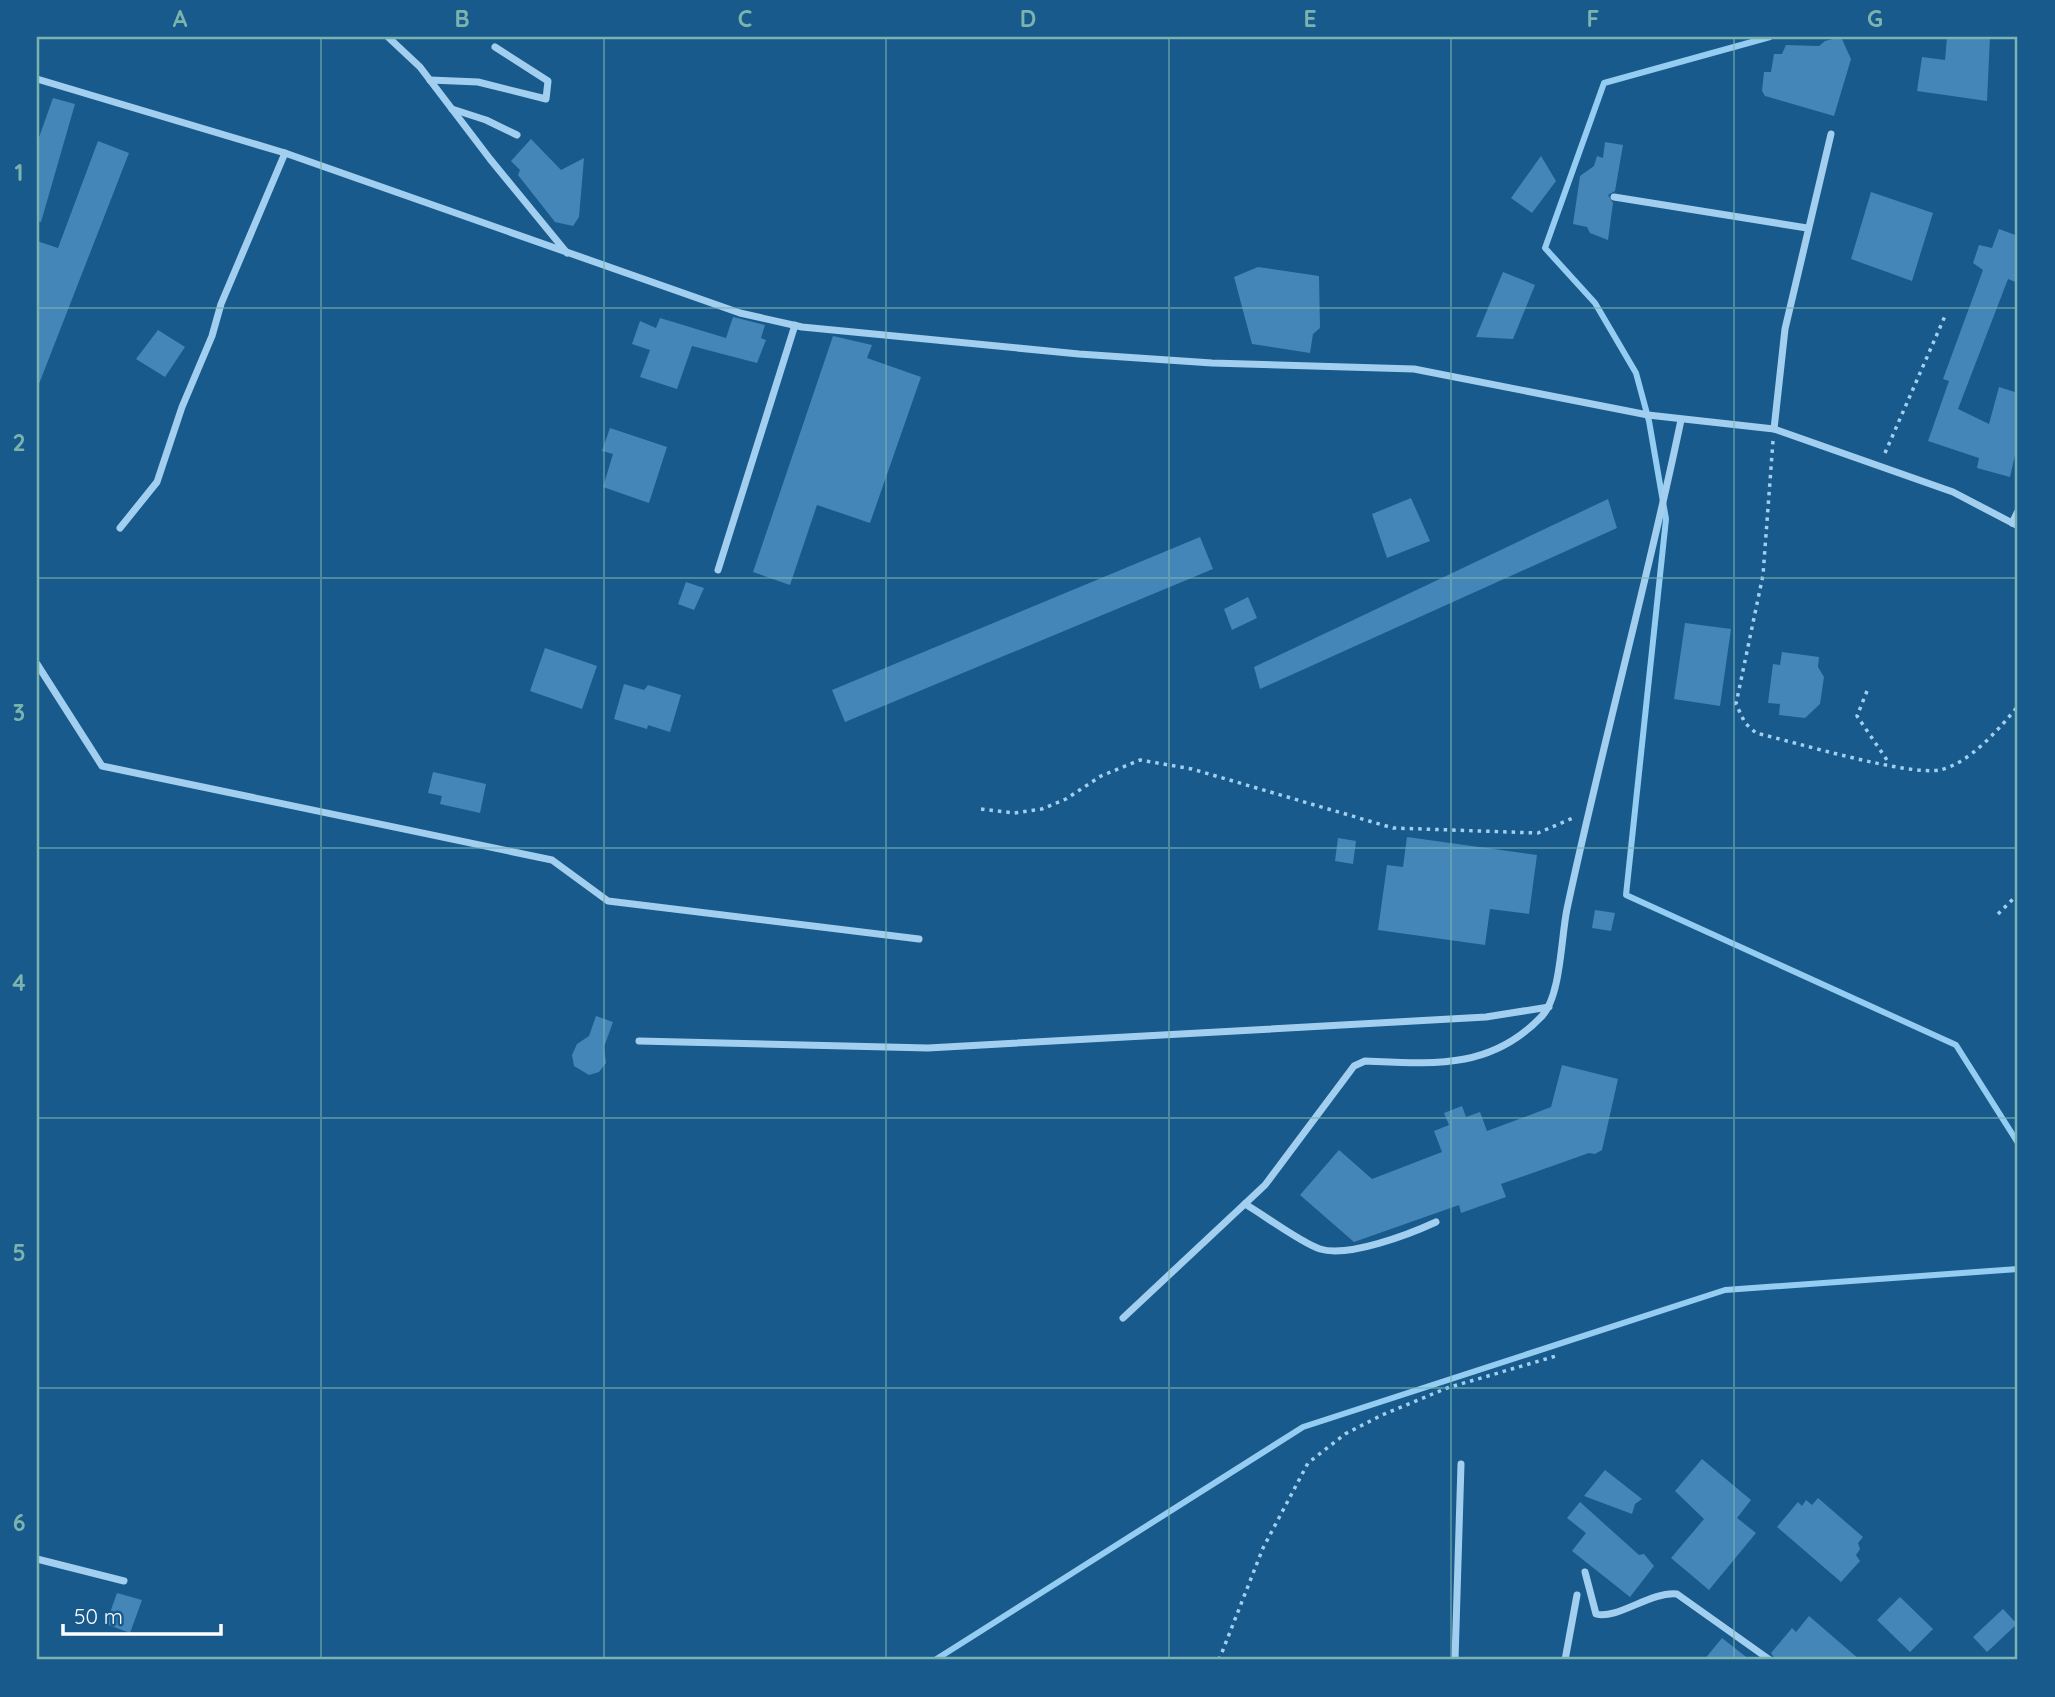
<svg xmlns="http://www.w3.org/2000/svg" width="2055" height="1697" font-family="Quicksand,sans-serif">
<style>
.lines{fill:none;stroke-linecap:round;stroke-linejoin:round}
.stream{stroke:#95ccf1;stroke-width:6}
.building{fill:#4486b7}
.path{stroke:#a2cfef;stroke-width:3.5;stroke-dasharray:3.5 5;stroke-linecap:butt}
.minor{stroke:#a2cfef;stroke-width:7}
.grid{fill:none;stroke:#7bb4af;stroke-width:2;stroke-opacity:0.55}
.neatline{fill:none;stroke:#7bb4af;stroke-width:2.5}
.grid-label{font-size:23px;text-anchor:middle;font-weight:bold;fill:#7bb4af}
</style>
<rect width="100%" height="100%" fill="#185a8c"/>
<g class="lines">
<g class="stream">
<path d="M1770,37L1604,83L1545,248L1595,303L1636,373L1649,421L1666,519L1626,895L1956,1045L2018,1143"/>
<path d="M935,1660L1303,1427L1725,1290L2018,1269"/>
</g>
</g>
<g class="building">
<path d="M1841,37L1851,59L1834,116L1765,96L1762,91L1764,72H1771L1774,54H1782L1786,45L1819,46L1825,41Z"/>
<path d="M1947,37H1990L1987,101L1917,91L1922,57L1945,60Z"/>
<path d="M53,98L75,104L41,222L37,221V143Z"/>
<path d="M531,139L561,170L584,158L579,217L573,226L555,222L518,175L520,170L511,161Z"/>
<path d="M98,141L129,153L37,389V241L58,248Z"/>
<path d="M1605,142L1623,145L1615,191L1608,195L1613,203L1608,240L1590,233L1587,227L1573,224L1580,176L1594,166L1597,156L1603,158Z"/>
<path d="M1541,156L1556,181L1532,213L1511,198Z"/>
<path d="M1871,192L1933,213L1912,281L1851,259Z"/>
<path d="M1999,229L2018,236V283L2008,279L1958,409L1989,424L1999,387L2018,393V442L2010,477L1977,468L1979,458L1928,441L1949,381L1943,379L1983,270L1973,263L1979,245L1992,248Z"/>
<path d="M1258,267L1319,276L1320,328L1313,334L1310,353L1252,344L1234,277Z"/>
<path d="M1503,272L1535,285L1513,339L1476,337Z"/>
<path d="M733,317L765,325L761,338L766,340L757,363L692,346L677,389L640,377L650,350L632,344L640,321L656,328L660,318L726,338Z"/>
<path d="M158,330L185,347L165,377L136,359Z"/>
<path d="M833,336L872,345L867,358L921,377L870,523L817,505L790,585L753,572Z"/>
<path d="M610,428L667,447L649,503L603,487L613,454L602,451Z"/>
<path d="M1411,498L1430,541L1387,558L1372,514Z"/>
<path d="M1608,499L1617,528L1260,689L1254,667Z"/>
<path d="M1200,537L1213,569L845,722L832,690Z"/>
<path d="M686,582L704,588L694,610L678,604Z"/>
<path d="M1248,597L1257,618L1232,630L1224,609Z"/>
<path d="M1685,623L1731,629L1720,706L1674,699Z"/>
<path d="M545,648L597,666L582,709L530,691Z"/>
<path d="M1782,652L1819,657L1818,667L1824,677L1820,704L1805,718L1779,715L1780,704L1768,703L1773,664L1780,665Z"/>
<path d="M624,684L644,690L648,685L681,695L670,732L648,725L647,729L614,719Z"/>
<path d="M433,772L486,784L480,813L440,804L442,796L428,793Z"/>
<path d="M1407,837L1537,855L1529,914L1490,909L1485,945L1378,930L1387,865L1403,867Z"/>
<path d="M1338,838L1356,841L1353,864L1335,861Z"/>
<path d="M1595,910L1615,913L1611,931L1592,928Z"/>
<path d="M596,1016L613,1022L604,1047L606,1063L599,1072L589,1075L574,1066L572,1055L577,1044L589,1036Z"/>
<path d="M1562,1065L1618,1079L1602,1150L1595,1154L1589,1153L1501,1184L1506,1197L1461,1213L1459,1205L1354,1242L1300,1195L1339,1150L1372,1179L1442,1152L1434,1131L1449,1125L1444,1113L1462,1106L1466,1117L1480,1112L1487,1131L1551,1107Z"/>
<path d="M1702,1459L1751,1500L1737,1518L1756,1533L1709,1590L1671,1558L1704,1519L1675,1491Z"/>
<path d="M1605,1470L1642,1499L1635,1504L1632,1514L1584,1496Z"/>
<path d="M1818,1498L1863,1537L1858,1543L1860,1549L1856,1555L1860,1561L1841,1582L1777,1527L1798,1502L1802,1506L1806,1500L1812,1505Z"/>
<path d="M1580,1502L1639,1555L1644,1554L1654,1566L1630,1597L1572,1551L1586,1533L1567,1518Z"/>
<path d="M117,1593L142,1600L130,1633L106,1624Z"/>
<path d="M1900,1597L1933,1629L1910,1652L1877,1620Z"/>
<path d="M2003,1609L2017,1624L1987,1652L1973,1637Z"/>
<path d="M1809,1616L1860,1660H1776L1771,1653L1792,1628L1796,1632Z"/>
<path d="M1722,1638L1750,1660H1704Z"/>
</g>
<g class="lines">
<g class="path">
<path d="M1773,441L1763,575L1736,704L1745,723L1756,733C1794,742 1907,776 1940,770C1970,763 2000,728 2018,706"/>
<path d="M1885,453L1945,316"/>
<path d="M1867,691L1857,716L1889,763"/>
<path d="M981,809L1014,813L1042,809L1066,799L1101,776L1140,760L1192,769L1393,828L1538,833L1573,818"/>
<path d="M1998,914L2018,894"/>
<path d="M1219,1660L1263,1548L1308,1463L1345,1434L1382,1415L1447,1388L1556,1356"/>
</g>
<g class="minor">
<path d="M388,37L420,67L490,159L567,253"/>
<path d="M37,79L285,153L740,313L802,327L1079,354L1212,363L1414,369L1648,415L1774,429L1953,492L2018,526"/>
<path d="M430,80L478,82L546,99L548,81L495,47"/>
<path d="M452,109L486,120L517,135"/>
<path d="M1614,197L1807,228"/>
<path d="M1774,429L1785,329L1831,134"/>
<path d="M2012,523L2018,511"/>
<path d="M120,528L157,482L182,407L212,336L221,304L285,153"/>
<path d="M718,570L795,325"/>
<path d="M37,664L102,766L552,860L608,901L919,939"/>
<path d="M639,1041L928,1048L1486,1017L1549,1007"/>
<path d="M1245,1204C1264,1215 1301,1243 1320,1249C1348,1258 1410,1234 1436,1222"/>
<path d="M1123,1318L1265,1185L1354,1066L1365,1061C1433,1064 1491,1070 1542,1016C1561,996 1561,937 1567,909C1602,745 1647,584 1681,420"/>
<path d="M37,1559L124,1581"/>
<path d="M1585,1572L1596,1614C1617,1620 1651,1591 1677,1594L1770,1660"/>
<path d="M1455,1660L1461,1464"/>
<path d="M1565,1660L1577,1595"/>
</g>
</g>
<path class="grid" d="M321,37V1660M604,37V1660M886,37V1660M1169,37V1660M1451,37V1660M1734,37V1660M37,308H2018M37,578H2018M37,848H2018M37,1118H2018M37,1388H2018"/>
<rect width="2055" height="1697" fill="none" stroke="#185a8c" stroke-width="77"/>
<path d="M63 1624v10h158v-10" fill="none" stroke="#ffffff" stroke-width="3.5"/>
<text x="74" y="1624" font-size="21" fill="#ffffff" stroke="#185a8c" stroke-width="5" paint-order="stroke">50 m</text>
<rect x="38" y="38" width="1978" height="1620" class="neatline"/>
<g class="grid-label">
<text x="180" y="27">A</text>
<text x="462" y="27">B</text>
<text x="745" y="27">C</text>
<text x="1028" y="27">D</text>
<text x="1310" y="27">E</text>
<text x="1593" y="27">F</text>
<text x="1875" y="27">G</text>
<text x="19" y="181">1</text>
<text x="19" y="451">2</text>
<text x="19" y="721">3</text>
<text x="19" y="991">4</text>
<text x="19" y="1261">5</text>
<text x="19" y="1531">6</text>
</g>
</svg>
